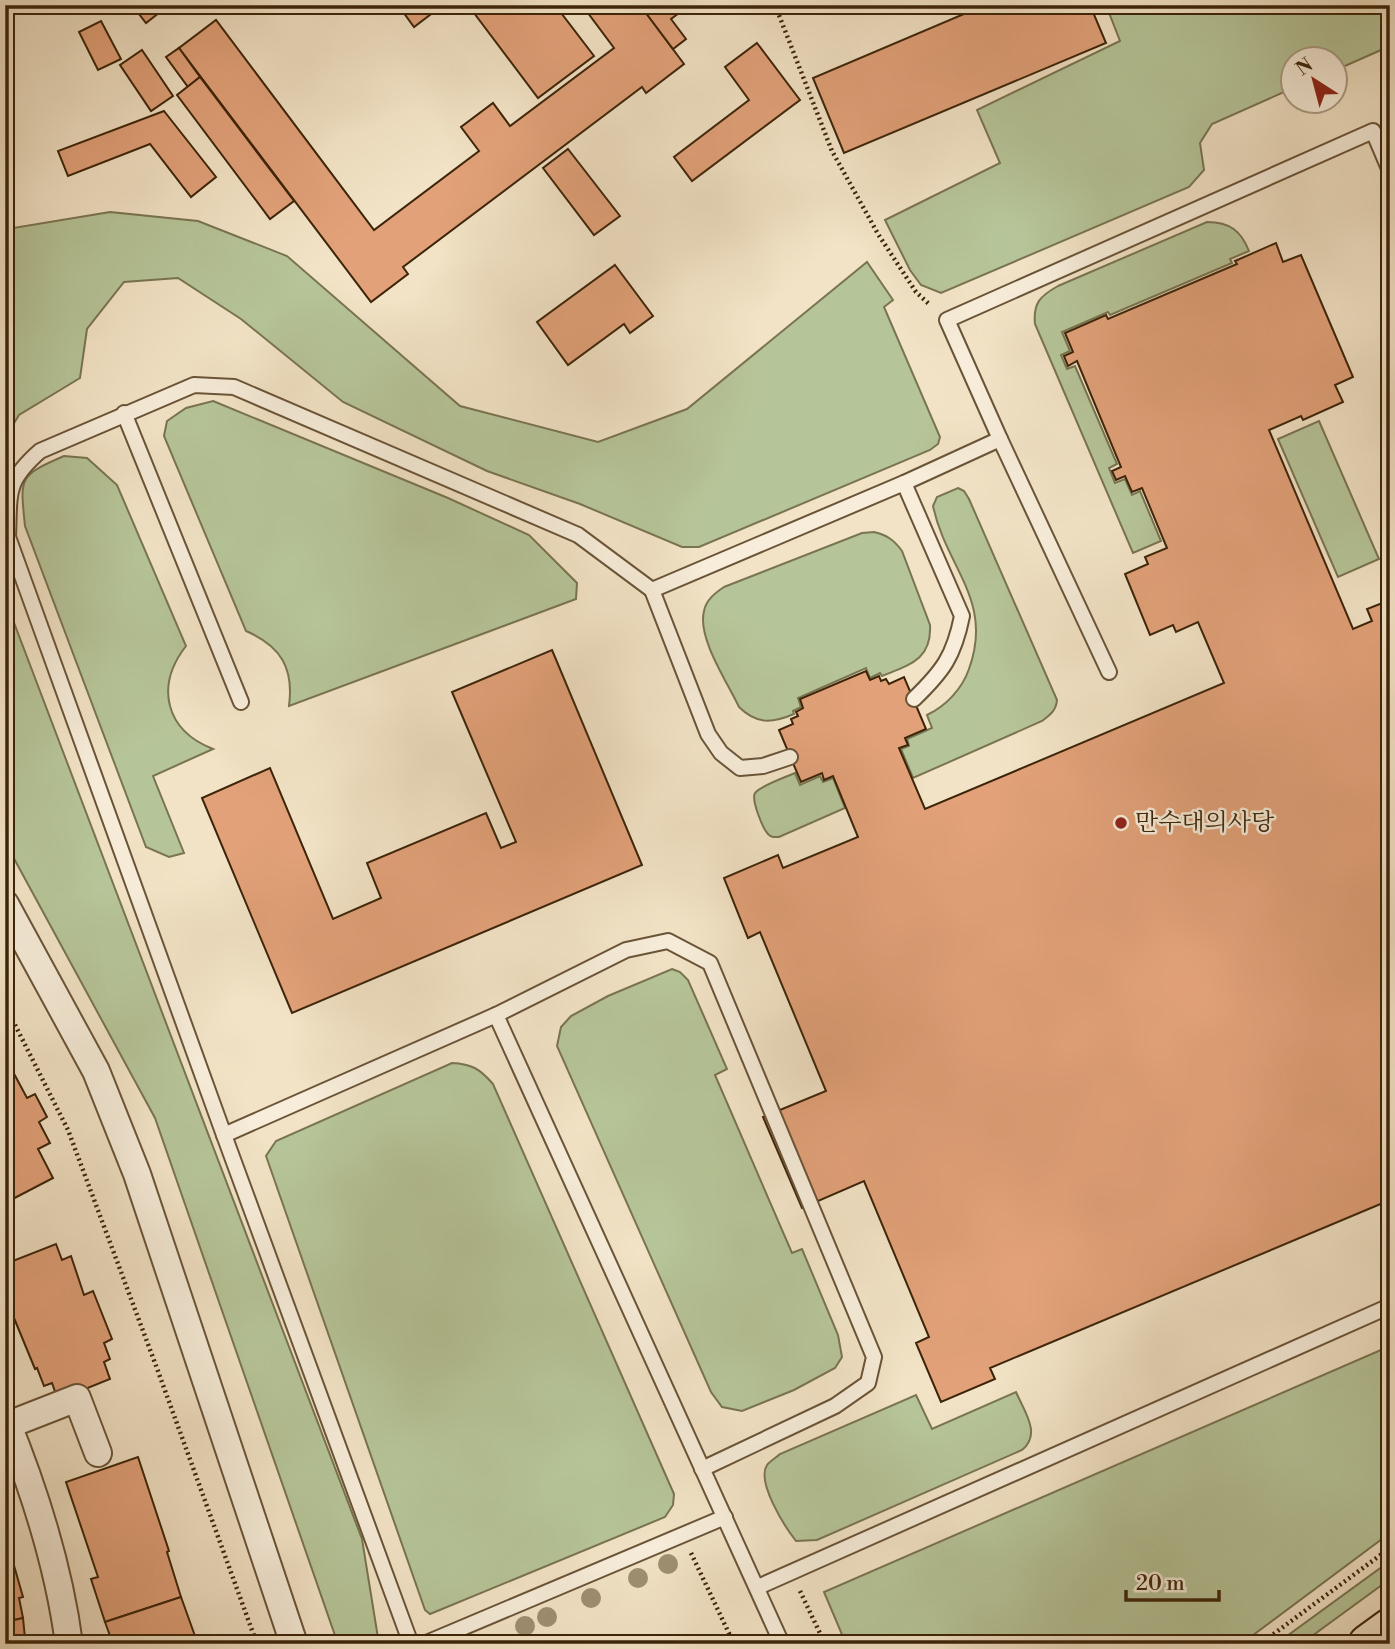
<svg xmlns="http://www.w3.org/2000/svg" width="1395" height="1649" font-family="'Libre Bodoni','Noto Serif KR',serif">
<style>
.green{fill:#b6c599;stroke:#797451;stroke-width:2}
.building{fill:#e2a179;stroke:#3c2409;stroke-width:2}
.lines{fill:none;stroke-linecap:round;stroke-linejoin:round}
.lane-casing{stroke:#6a5438;stroke-width:18}
.street-casing{stroke:#6a5438;stroke-width:30}
.primary-casing{stroke:#3c2409;stroke-width:42}
.path{stroke:#3c2409;stroke-width:4.5;stroke-dasharray:2 3.5;stroke-linecap:butt}
.lane{stroke:#f7edda;stroke-width:14}
.street{stroke:#f7edda;stroke-width:26}
.primary{stroke:#f2e3c6;stroke-width:38}
.tree{fill:#9e9072}
.poi-dot{fill:#8f2418;stroke:#f7edda;stroke-width:2.5}
.labels{text-anchor:middle;dominant-baseline:central;stroke-width:5;stroke-linejoin:round;paint-order:stroke}
.poi-label{font-size:24px;fill:#3c2409;stroke:#f7edda;text-anchor:start}
</style>
<rect width="100%" height="100%" fill="#f2e3c6"/>
<filter id="stains"><feTurbulence type="fractalNoise" baseFrequency=".00286" numOctaves="4"/><feColorMatrix values="0 0 0 0 .2 0 0 0 0 .09 0 0 0 0 .02 0 0 0 .5 -.17"/></filter>
<radialGradient id="worn" r=".72"><stop offset=".6" stop-color="#630" stop-opacity="0"/><stop offset="1" stop-color="#630" stop-opacity=".3"/></radialGradient>
<g class="green">
<path d="M1106,5H1390V46L1336,70V60H1294L1293,88L1212,124L1200,143L1204,170L1189,187L941,293L921,285L910,270L885,220L1000,163L977,110L1120,41Z"/>
<path d="M110,212L198,221L287,256L460,406L598,442L687,409L867,262L893,300L884,307L940,437L938,444L930,450L699,547H682L580,504L487,471L343,402L241,319L178,278L124,282L87,329L80,378L19,415L5,438V278L13,228Z"/>
<path d="M1207,222C1230,222 1241,231 1249,251L1230,259L1232,263L1110,315L1108,312L1062,332L1070,351L1061,355L1067,369L1075,366L1117,464L1109,468L1115,483L1125,479L1132,495L1140,491L1161,541L1133,553L1035,324C1033,303 1040,296 1058,286Z"/>
<path d="M213,401L448,498L529,535L577,583L576,599L289,706C294,668 281,646 246,631L164,436L167,421L186,408Z"/>
<path d="M1319,421L1379,559L1338,577L1278,439Z"/>
<path d="M64,456L87,458L117,485L186,646C155,686 165,730 213,749L153,776L184,853L169,857L146,847L25,526C20,477 18,476 64,456Z"/>
<path d="M958,488L964,491L969,499L1057,700C1056,711 1050,715 1042,721L913,778L901,749L909,746L907,739L932,728L927,715C946,706 962,689 969,669C994,600 946,568 933,506L937,497Z"/>
<path d="M874,532C887,535 894,540 902,551L930,625C932,660 909,665 882,676L880,673L870,678L866,668L798,698L801,707L793,711L794,714C773,723 757,725 739,707C728,683 697,638 704,611C706,600 715,593 724,587L862,533Z"/>
<path d="M5,599L362,1539L379,1644H338L155,1118L5,842Z"/>
<path d="M795,773L800,785L820,776L823,782L833,778L845,808L779,837C774,837 772,838 768,834C763,829 751,800 755,793C760,786 786,777 795,773Z"/>
<path d="M672,969L680,972L688,980L727,1069L715,1075L792,1253L802,1249L838,1335L842,1357L835,1368L794,1390L742,1411L722,1407L711,1392L557,1046L561,1027L571,1016L608,996Z"/>
<path d="M452,1063C472,1064 480,1069 493,1084L674,1494L673,1505L665,1517L430,1614L425,1610L266,1156L276,1141Z"/>
<path d="M1390,1346V1533L1241,1644H846L824,1592Z"/>
<path d="M1016,1392C1024,1411 1042,1434 1022,1450L817,1540L796,1541C785,1527 756,1482 767,1465C770,1461 777,1457 780,1454L916,1395L932,1429Z"/>
<path d="M1390,1561V1579L1301,1644H1276Z"/>
</g>
<g class="building">
<path d="M132,5H169L146,23Z"/>
<path d="M398,5H443L414,27Z"/>
<path d="M468,5H555L594,56L538,98Z"/>
<path d="M582,5H640L684,64L646,93L642,87L403,267L408,274L371,302L179,48L216,20L374,230L479,151L461,127L493,103L510,126L614,48Z"/>
<path d="M640,5H673L679,13L671,19L686,39L673,49Z"/>
<path d="M985,5H1090L1106,43L844,153L813,78Z"/>
<path d="M101,21L121,59L98,70L79,32Z"/>
<path d="M757,43L800,100L692,181L674,157L749,100L725,67Z"/>
<path d="M179,48L200,77L188,87L166,57Z"/>
<path d="M142,50L173,96L151,111L120,65Z"/>
<path d="M200,77L294,201L270,219L177,95Z"/>
<path d="M164,111L216,177L191,197L150,144L68,176L58,151Z"/>
<path d="M568,149L620,216L594,235L543,168Z"/>
<path d="M1276,243L1283,262L1301,255L1353,377L1335,385L1343,402L1303,420L1301,416L1269,430L1353,629L1372,621L1367,609L1390,600V1200L990,1368L995,1379L941,1402L916,1343L929,1337L864,1181L802,1208L763,1117L826,1091L760,932L748,938L724,878L778,855L783,868L858,837L833,776L824,780L822,773L801,782L779,730L793,724L791,719L798,716L796,712L803,708L800,699L866,671L870,680L879,676L881,681L886,679L889,684L904,677L926,729L905,738L908,745L899,748L925,809L1224,683L1198,622L1176,632L1173,625L1150,635L1125,574L1148,564L1145,557L1167,548L1142,488L1132,492L1125,476L1116,480L1112,471L1121,467L1077,361L1068,366L1064,356L1073,352L1065,333L1106,315L1108,319L1237,264L1235,261Z"/>
<path d="M615,265L653,316L630,333L624,324L568,365L537,322Z"/>
<path d="M552,650L642,865L292,1013L202,798L270,768L333,919L381,898L367,863L486,813L501,848L516,842L452,692Z"/>
<path d="M11,1068L27,1098L35,1094L47,1117L39,1122L50,1143L38,1149L53,1178L5,1203V1070Z"/>
<path d="M56,1244L62,1260L71,1256L84,1295L93,1291L112,1339L104,1343L110,1359L104,1362L110,1379L58,1400L52,1383L44,1386L37,1368L35,1369L14,1318L9,1319L5,1311V1283L11,1281L5,1264Z"/>
<path d="M138,1457L169,1551L167,1552L181,1597L105,1622L91,1579L98,1577L66,1482Z"/>
<path d="M5,1534L23,1597L19,1598L23,1618L5,1622Z"/>
<path d="M181,1597L195,1636L189,1638L190,1644H113L105,1622Z"/>
<path d="M23,1618L25,1638L33,1637L34,1644H5V1622Z"/>
</g>
<g class="lines">
<defs>
<g id="lane">
<path d="M124,413L241,702"/>
<path d="M1000,439L1109,672"/>
<path d="M904,483L962,616C954,656 943,671 914,699"/>
<path d="M652,590L708,734L721,753L740,768L763,766L790,757"/>
<path d="M496,1015L782,1644"/>
<path d="M224,1135L496,1015L626,950L668,941L710,963L874,1357L868,1383L835,1406L702,1469"/>
<path d="M758,1587L1390,1306"/>
<path d="M411,1644L224,1135L8,537C10,492 5,482 40,451L194,385L234,387L578,535L652,590L904,483L1000,439L947,320L1373,131L1390,171"/>
<path d="M424,1644L725,1517"/>
</g>
<g id="street">
<path d="M5,904L96,1071L137,1174L294,1644"/>
<path d="M5,1418C34,1489 59,1567 69,1644"/>
<path d="M8,1425L77,1398L98,1453"/>
</g>
<path id="primary" d="M1368,1644L1390,1628"/>
</defs>
<use href="#lane" class="lane-casing"/>
<use href="#street" class="street-casing"/>
<use href="#primary" class="primary-casing"/>
<g class="path">
<path d="M775,5L832,151L878,234L916,292L930,305"/>
<path d="M5,1005L68,1130L155,1363L257,1644"/>
<path d="M5,1378L10,1391"/>
<path d="M691,1553L734,1644"/>
<path d="M800,1591L825,1644"/>
<path d="M1260,1644L1390,1548"/>
</g>
<use href="#lane" class="lane"/>
<use href="#street" class="street"/>
<use href="#primary" class="primary"/>
</g>
<g class="tree">
<circle cx="668" cy="1564" r="10"/>
<circle cx="638" cy="1578" r="10"/>
<circle cx="591" cy="1598" r="10"/>
<circle cx="547" cy="1617" r="10"/>
<circle cx="525" cy="1626" r="10"/>
</g>
<circle class="poi-dot" cx="1121" cy="823" r="7"/>
<g class="labels">
<g class="poi-label">
<text x="1135" y="823">만수대의사당</text>
</g>
</g>
<rect width="1395" height="1649" fill="none" stroke="#f2e3c6" stroke-width="28"/>
<rect x="7" y="7" width="1381" height="1635" fill="none" stroke="#3c2409" stroke-width="3.5"/>
<rect x="14" y="14" width="1367" height="1621" fill="none" stroke="#3c2409" stroke-width="2"/>
<g transform="translate(1314 80) rotate(324)"><circle r="33" fill="#f7edda" stroke="#ac9d86" stroke-width="2"/>
<path d="M0-5L12 26L0 18L-12 26Z" fill="#8f2418"/>
<text y="-10" font-size="19" font-weight="bold" text-anchor="middle" fill="#3c2409">N</text>
</g>
<path d="M1126 1590v10h93v-10" fill="none" stroke="#3c2409" stroke-width="3.5"/>
<text x="1136" y="1590" font-size="21" fill="#3c2409" stroke="#f7edda" stroke-width="5" paint-order="stroke">20 m</text>
<rect width="100%" height="100%" filter="url(#stains)"/>
<rect width="100%" height="100%" fill="url(#worn)"/>
</svg>
